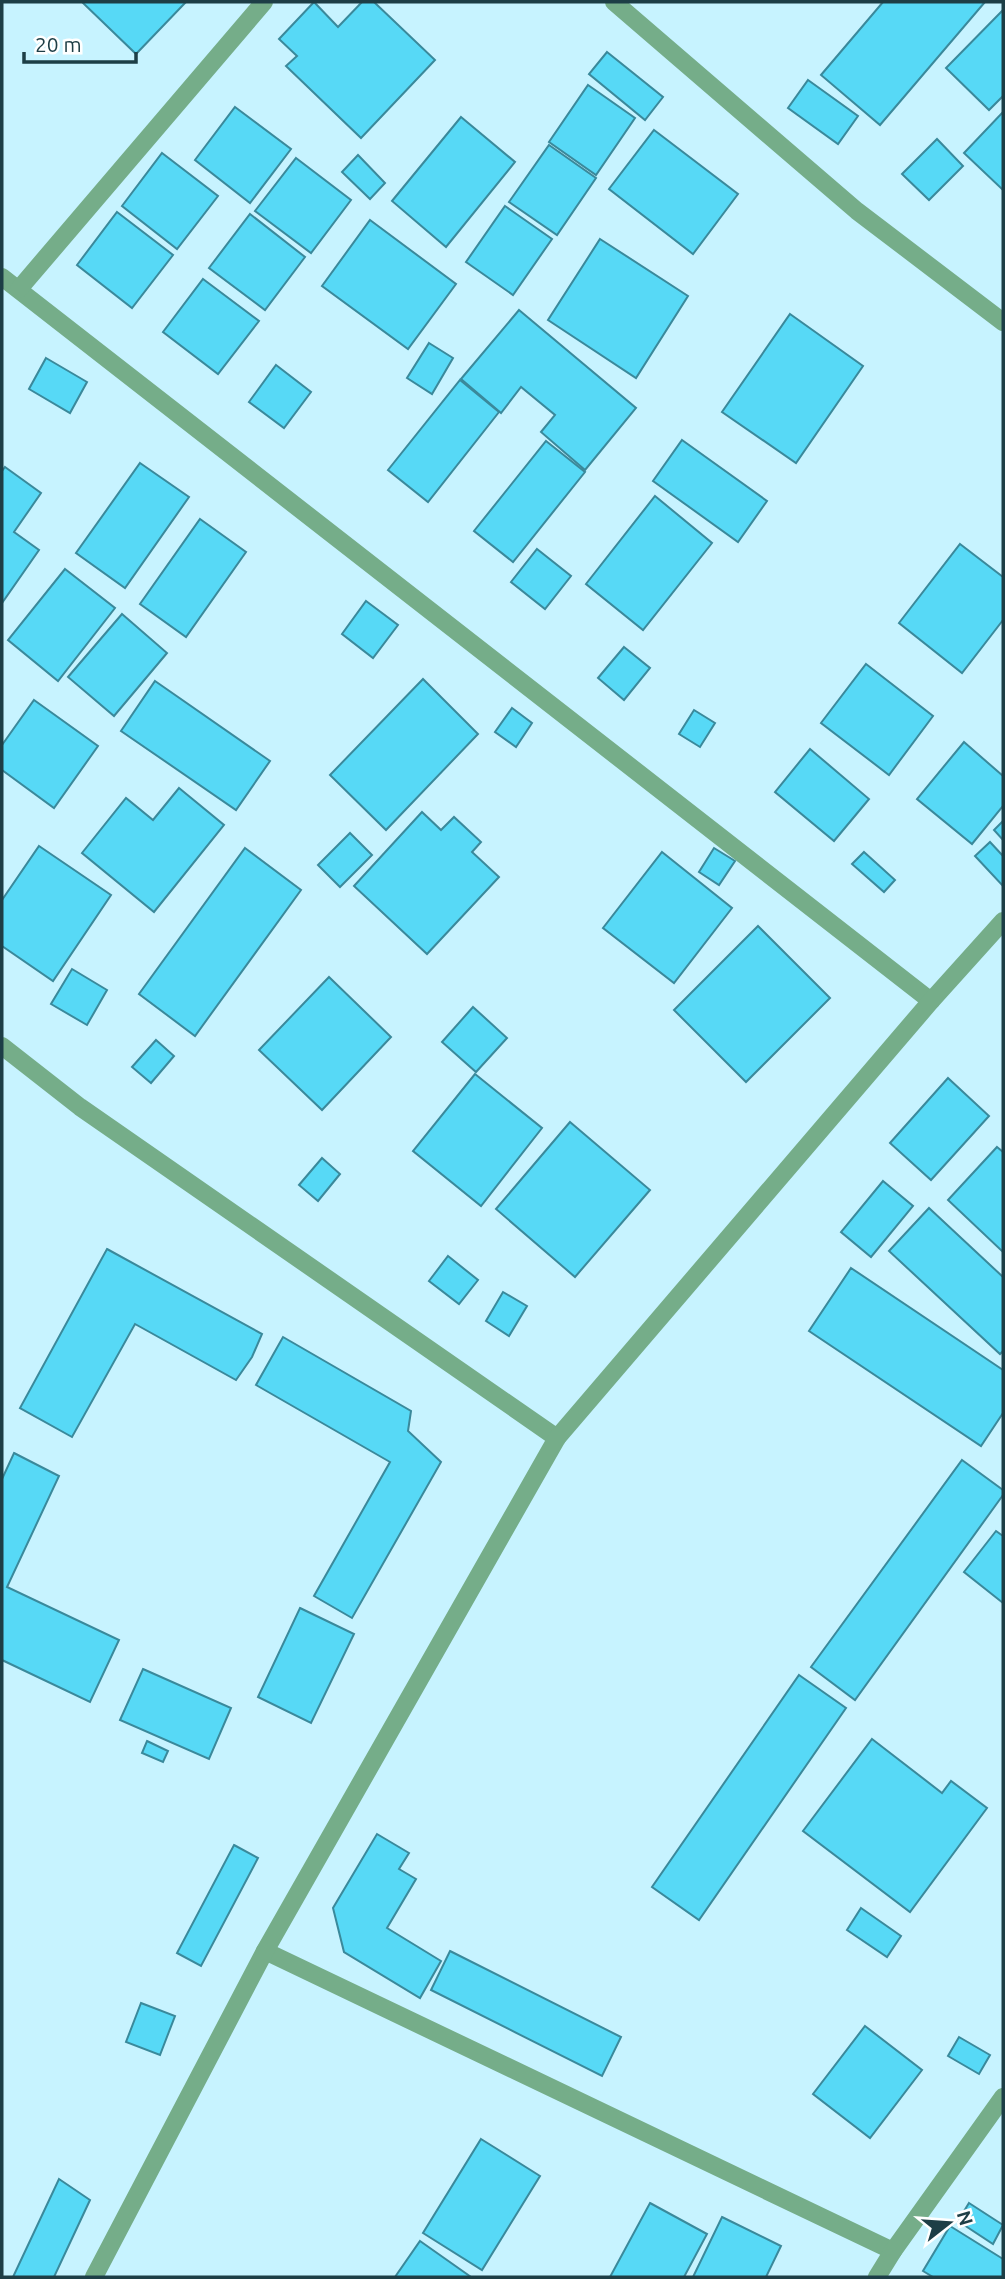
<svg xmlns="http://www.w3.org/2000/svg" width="1005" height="2279" font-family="Ubuntu,sans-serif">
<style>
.building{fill:#57d9f6;stroke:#3a899b;stroke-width:2}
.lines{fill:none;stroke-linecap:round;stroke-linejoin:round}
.minor{stroke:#75ad89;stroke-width:18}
</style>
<rect width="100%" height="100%" fill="#c7f3ff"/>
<g class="building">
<path d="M82,2H184L185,3L136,54Z"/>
<path d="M314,2L338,27L362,2H374L435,60L361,138L286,66L297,56L279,39Z"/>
<path d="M883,2H985L880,125L821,75Z"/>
<path d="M1003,10V96L989,110L946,68Z"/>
<path d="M607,52L663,97L645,120L589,74Z"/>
<path d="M808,80L858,116L838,144L788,108Z"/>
<path d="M588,85L635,118L596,175L549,142Z"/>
<path d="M235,107L291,149L250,203L195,160Z"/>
<path d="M1003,112V190L964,153Z"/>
<path d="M461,117L515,162L446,247L392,201Z"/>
<path d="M654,130L738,194L693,254L609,189Z"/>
<path d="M937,139L963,166L929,200L902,174Z"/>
<path d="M549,145L596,178L557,235L509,202Z"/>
<path d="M162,153L218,196L177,249L122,206Z"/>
<path d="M358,155L385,183L370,199L342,172Z"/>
<path d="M296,158L351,200L311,253L255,211Z"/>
<path d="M505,206L552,239L513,295L466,262Z"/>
<path d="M117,212L173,255L132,308L77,265Z"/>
<path d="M250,214L305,257L265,310L209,268Z"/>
<path d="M370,220L456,284L408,349L322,286Z"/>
<path d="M600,239L688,296L636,378L548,320Z"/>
<path d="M203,279L259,321L218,374L163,332Z"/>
<path d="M519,310L636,408L585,470L541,432L555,415L521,387L501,413L461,379Z"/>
<path d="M790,314L863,366L796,463L722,412Z"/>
<path d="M429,343L453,358L432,394L407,378Z"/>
<path d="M46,358L87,382L70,413L29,389Z"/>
<path d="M276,365L311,392L284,428L249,402Z"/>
<path d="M460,380L499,412L428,502L388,470Z"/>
<path d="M682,440L767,501L738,542L653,481Z"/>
<path d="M546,441L585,472L513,562L474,531Z"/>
<path d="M140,463L189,497L125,588L76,553Z"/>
<path d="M5,467L41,493L14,532L39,550L2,603V471Z"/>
<path d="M655,496L712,543L643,630L586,584Z"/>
<path d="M200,519L246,552L186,637L140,604Z"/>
<path d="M960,544L1003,577V620L962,673L899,623Z"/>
<path d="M537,549L571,576L545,609L511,582Z"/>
<path d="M65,569L115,608L58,681L8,640Z"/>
<path d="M366,601L398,625L373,658L342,634Z"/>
<path d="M122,614L167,653L114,716L68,677Z"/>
<path d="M624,647L650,668L624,700L598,678Z"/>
<path d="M866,664L933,716L889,775L821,723Z"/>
<path d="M423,679L478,734L386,830L330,775Z"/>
<path d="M155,681L270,761L236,810L121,731Z"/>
<path d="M34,700L98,746L54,808L2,770V745Z"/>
<path d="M512,708L532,723L516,747L495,732Z"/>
<path d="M694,710L715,723L700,747L679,734Z"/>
<path d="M964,742L1003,776V806L972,844L917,799Z"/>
<path d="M810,749L869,799L834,841L775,792Z"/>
<path d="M179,788L224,825L154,912L82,853L126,798L153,820Z"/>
<path d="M422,812L441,830L454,817L481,842L472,852L499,877L427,954L354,886Z"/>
<path d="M1003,821V840L994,830Z"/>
<path d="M350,833L372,855L340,887L318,865Z"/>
<path d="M990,842L1003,856V886L975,856Z"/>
<path d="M39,846L111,895L53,981L2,946V900Z"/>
<path d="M245,848L301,890L195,1036L139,994Z"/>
<path d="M714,848L735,861L719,885L699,872Z"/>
<path d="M662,852L732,908L674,983L603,928Z"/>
<path d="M864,852L895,880L884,892L852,864Z"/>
<path d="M758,926L830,998L746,1082L674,1010Z"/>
<path d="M72,969L107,990L87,1025L51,1004Z"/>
<path d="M329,977L391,1037L322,1110L259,1050Z"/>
<path d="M473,1007L507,1038L476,1072L442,1042Z"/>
<path d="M156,1040L174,1056L151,1083L132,1067Z"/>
<path d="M475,1074L542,1128L481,1206L413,1151Z"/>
<path d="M948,1078L989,1116L931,1180L890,1143Z"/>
<path d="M570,1122L650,1190L575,1277L496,1209Z"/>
<path d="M997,1147L1003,1152V1252L948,1200Z"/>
<path d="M322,1158L340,1174L318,1201L299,1185Z"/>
<path d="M883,1181L913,1206L871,1257L841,1232Z"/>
<path d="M929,1208L1003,1277V1351L1000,1354L889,1251Z"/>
<path d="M107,1249L262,1334L252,1357L236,1380L135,1324L72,1437L20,1408Z"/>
<path d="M448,1256L478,1280L459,1304L429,1281Z"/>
<path d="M851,1268L1003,1370V1413L981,1446L809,1331Z"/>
<path d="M503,1292L527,1306L509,1336L486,1321Z"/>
<path d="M283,1337L411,1411L408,1431L441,1462L352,1618L314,1596L390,1462L256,1385Z"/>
<path d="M14,1453L59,1476L7,1587L119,1640L90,1702L2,1660V1479Z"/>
<path d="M962,1460L1003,1490V1495L855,1700L811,1667Z"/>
<path d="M996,1531L1003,1536V1603L964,1572Z"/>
<path d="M300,1608L354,1634L311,1723L258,1697Z"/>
<path d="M143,1669L231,1708L209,1759L120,1720Z"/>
<path d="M799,1675L846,1708L699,1920L652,1887Z"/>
<path d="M872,1739L942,1793L951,1781L987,1808L910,1912L803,1831Z"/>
<path d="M147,1741L168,1751L163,1762L142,1753Z"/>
<path d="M377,1834L409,1853L399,1869L416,1879L387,1928L441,1961L420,1998L344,1952L333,1908Z"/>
<path d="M234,1845L258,1858L201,1966L177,1953Z"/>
<path d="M861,1908L901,1936L887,1957L847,1930Z"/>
<path d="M450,1951L621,2037L602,2076L431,1990Z"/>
<path d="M141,2003L175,2016L160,2055L126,2042Z"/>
<path d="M865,2026L922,2070L870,2138L813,2094Z"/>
<path d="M959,2037L990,2055L979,2074L948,2056Z"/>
<path d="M481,2139L540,2176L482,2270L423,2233Z"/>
<path d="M59,2179L90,2200L54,2277H13Z"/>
<path d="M650,2203L707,2234L684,2277H610Z"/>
<path d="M969,2203L1003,2225L993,2244L958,2221Z"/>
<path d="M722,2217L781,2246L766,2277H693Z"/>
<path d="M950,2226L1003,2259V2277H933L923,2271Z"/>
<path d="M420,2241L471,2277H395Z"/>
</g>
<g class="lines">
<g class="minor">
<path d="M614,2L857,211L1003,322"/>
<path d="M2,277L931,1001"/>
<path d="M19,289L264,2"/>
<path d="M2,1046L80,1107L557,1438"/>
<path d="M265,1951L893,2251"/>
<path d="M94,2277L265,1951L557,1438L931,1001L1003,921"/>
<path d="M877,2277L893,2251L1003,2097"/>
</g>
</g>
<rect width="1005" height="2279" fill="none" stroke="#1d3e46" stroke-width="7"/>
<g transform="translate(949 2223) rotate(73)" stroke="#ffffff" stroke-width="5" paint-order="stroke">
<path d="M0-5L12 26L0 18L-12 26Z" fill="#1d3e46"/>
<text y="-10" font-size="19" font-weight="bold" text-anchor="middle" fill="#1d3e46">N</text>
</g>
<path d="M24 52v10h112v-10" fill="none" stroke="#1d3e46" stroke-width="3.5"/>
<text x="35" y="52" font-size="21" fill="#1d3e46" stroke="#ffffff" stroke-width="5" paint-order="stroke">20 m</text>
</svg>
